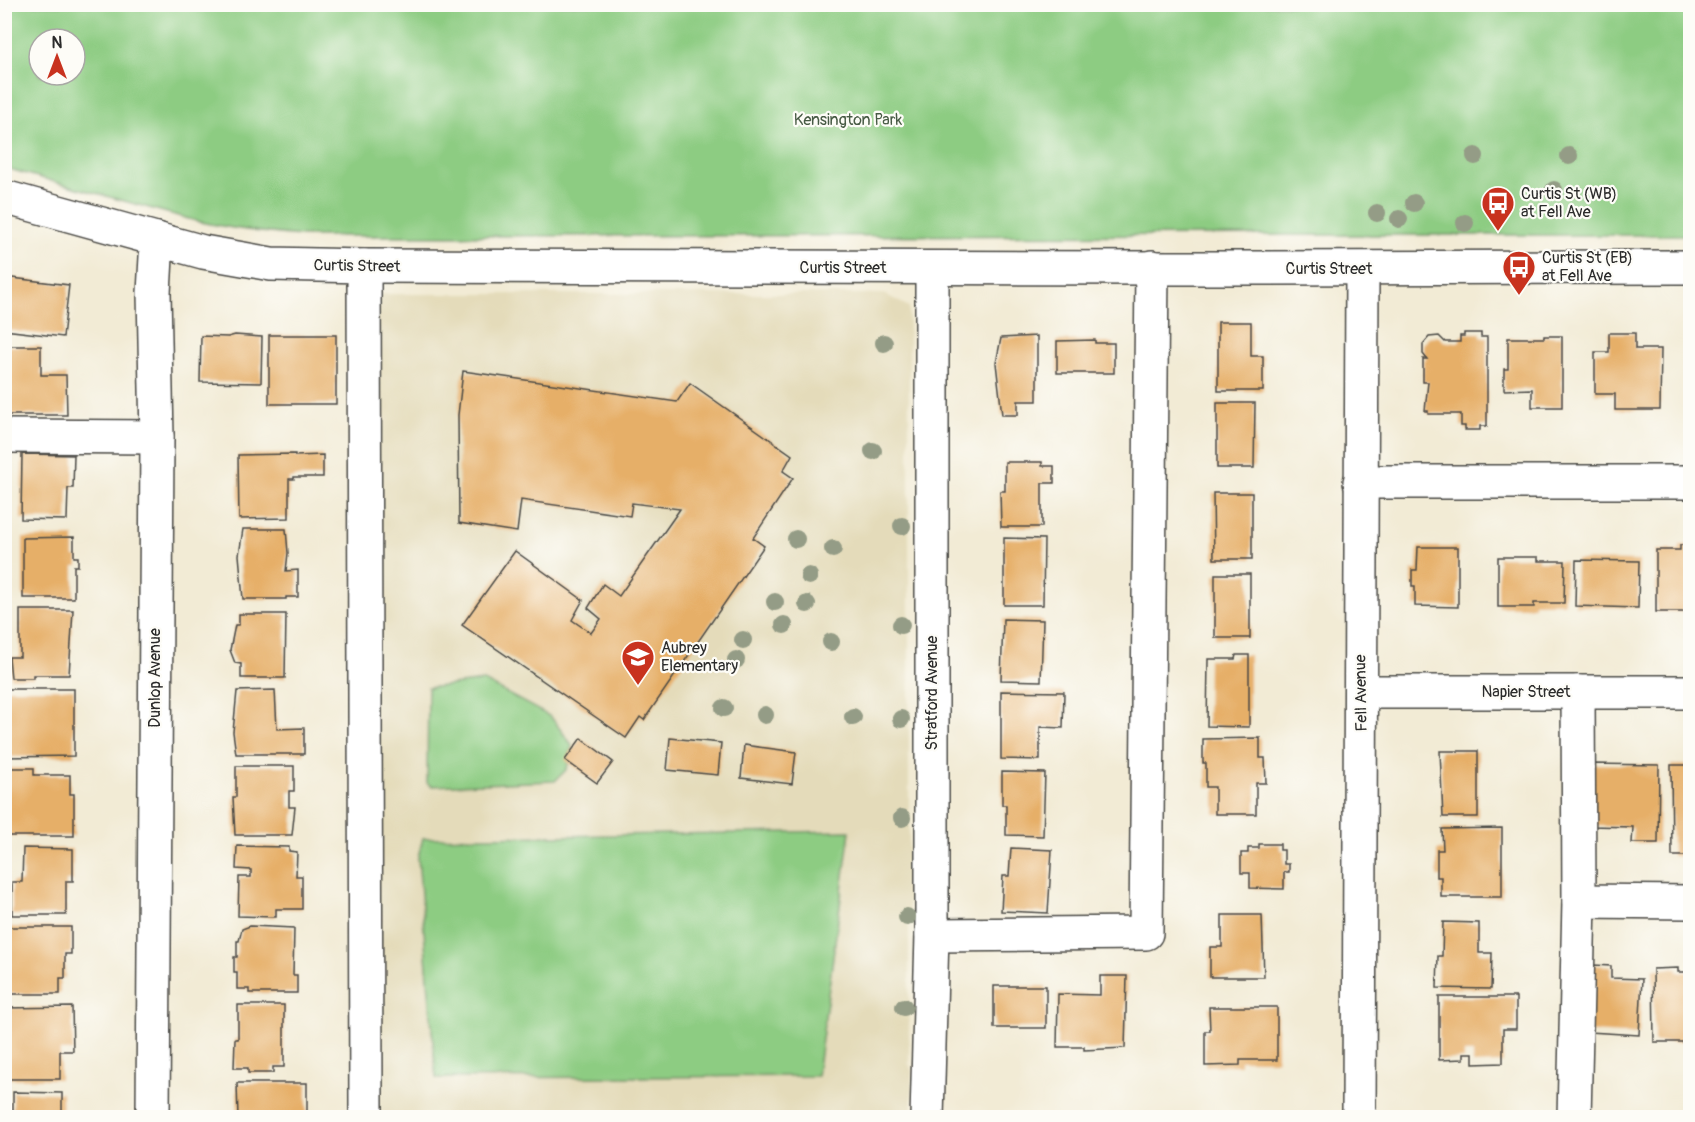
<svg xmlns="http://www.w3.org/2000/svg" width="1695" height="1122" font-family="Pangolin,sans-serif">
<style>
.built{fill:#e4dbba}
.park{fill:#8dcc82;stroke:#5c7c56;stroke-width:1.5;fill-rule:evenodd}
.building{fill:#e6af68}
.lines{fill:none;stroke-linecap:round;stroke-linejoin:round}
.minor-casing{stroke:#494844;stroke-width:36}
.minor{stroke:#fff;stroke-width:33}
.tree{fill:#949c86}
.labels{text-anchor:middle;dominant-baseline:central;stroke-width:4.5;stroke-linejoin:round;paint-order:stroke}
.park-label{font-size:16px;fill:#485b45;stroke:#fdfcf7}
.poi-label{font-size:16px;fill:#2b2b2b;stroke:#fdfcf7;text-anchor:start}
.street-label{font-size:16px;fill:#2b2b2b;stroke:#fdfcf7}
</style>
<rect width="100%" height="100%" fill="#fdfcf7"/>
<filter id="ink" filterUnits="userSpaceOnUse"><feTurbulence type="fractalNoise" baseFrequency=".0167" numOctaves="2"/><feDisplacementMap in="SourceGraphic" scale="12" xChannelSelector="R" yChannelSelector="G"/><feConvolveMatrix kernelMatrix="1 2 1 2 8 2 1 2 1" color-interpolation-filters="sRGB"/></filter>
<filter id="wash" filterUnits="userSpaceOnUse"><feTurbulence type="fractalNoise" baseFrequency=".008" numOctaves="4" result="noise"/><feDisplacementMap in="SourceGraphic" scale="24" xChannelSelector="R" yChannelSelector="G"/><feGaussianBlur stdDeviation="1.35" result="paint"/><feColorMatrix in="noise" values="0 0 0 0 0 0 0 0 0 0 0 0 0 0 0 0 0 1.4 0 .05"/><feComposite in="paint" operator="in"/></filter>
<g filter="url(#wash)">
<rect width="100%" height="100%" fill="#f2ebd5"/>
<path class="built" d="M366,294H884L909,307V1064L912,1071V1117H366Z"/>
<g class="park">
<path d="M4,5H1690V235L301,236C266,233 231,229 196,221L5,168ZM39,39H75V75H39Z"/>
<path d="M484,681L551,717L572,745L567,769L555,781L431,786L427,783L428,688Z"/>
<path d="M850,831L817,1076L436,1078L418,857L423,838Z"/>
</g>
<g id="blocks">
<g class="building">
<path d="M4,277L69,285L63,337L4,330Z"/>
<path d="M1218,322H1251V356H1263V391H1218Z"/>
<path d="M1464,333H1481V337H1487V426H1480V430H1465V426H1461V414H1428V411H1425L1428,382H1423V359H1427L1423,354V344L1429,337L1439,336L1445,342H1460V336H1464Z"/>
<path d="M1609,333H1635V349H1661L1660,410H1615V394H1595V352H1609Z"/>
<path d="M235,335L262,337L261,383L200,382L201,336L228,337Z"/>
<rect x="269" y="335" width="67" height="69"/>
<path d="M1037,336V401H1018V415H1002L996,363L1001,338Z"/>
<path d="M1544,336H1562V407H1532V389L1504,390V369H1508V338H1544Z"/>
<path d="M1095,340V343H1114V373H1057V341Z"/>
<path d="M4,346H41V375H66L67,415H4Z"/>
<rect x="1687" y="349" width="3" height="41"/>
<path d="M463,371L677,402L690,383L792,455L783,471L793,478L753,538L764,546L644,720L640,717L626,738L462,625L515,551L583,600L572,620L591,633L601,619L588,608L603,584L619,596L680,509L632,503L630,516L521,500L517,532L459,523L458,415Z"/>
<path d="M1217,403H1255L1254,468H1217Z"/>
<path d="M22,454L74,455L73,488H68L67,520L21,519Z"/>
<path d="M295,454V456L323,455V477H294V479H289V518L239,519L238,455Z"/>
<path d="M1005,462H1042V466H1054V483H1042V527H1001L1000,491H1005Z"/>
<path d="M1213,493H1252V559H1214Z"/>
<path d="M243,529H286L288,553L286,571L298,570V597H286V599H243L239,555Z"/>
<path d="M74,537V557H78V566H74V598H23V538Z"/>
<path d="M1004,538L1044,539L1043,605H1004Z"/>
<path d="M1680,545H1690V612H1656V550H1680Z"/>
<path d="M1418,547H1458V607L1415,606V586H1412V570H1417Z"/>
<path d="M1498,557H1538V561H1565L1564,603H1534V607H1498Z"/>
<path d="M1576,560L1639,561L1638,608L1575,606Z"/>
<rect x="1215" y="574" width="35" height="64"/>
<path d="M20,610H73L69,675H33V678H11L9,657H20Z"/>
<path d="M239,614H286L285,678H241V664L235,663L230,650L235,625H239Z"/>
<path d="M1003,619L1043,620L1041,681L1001,680Z"/>
<path d="M1236,655H1249V727L1207,726L1208,659H1235Z"/>
<path d="M4,689H74V756L4,757V730H8V713H4Z"/>
<path d="M275,690L277,729L304,728V754H236L233,732L237,691Z"/>
<path d="M1001,691L1064,692L1063,728L1040,727V760L1001,759Z"/>
<path d="M581,738L613,762L597,783L565,760Z"/>
<path d="M670,738L721,743L718,775L667,770Z"/>
<path d="M1260,738V758H1265L1266,783H1256V814H1215V787H1206V763H1203V739Z"/>
<path d="M744,745L796,752L792,784L741,778Z"/>
<path d="M1440,751H1478V817H1443Z"/>
<path d="M1591,764L1659,765L1658,843H1632L1633,827L1590,826Z"/>
<path d="M1671,765H1690V856H1672Z"/>
<path d="M236,766H294V791H289V807H295L292,835H235L233,797H236Z"/>
<path d="M4,768H34V775H70V794H74V836H4Z"/>
<path d="M1002,772L1045,773L1043,836L1006,835V805H1002Z"/>
<path d="M1502,828V897H1441V877H1437V850H1443L1442,829Z"/>
<path d="M1259,844H1280V850H1284V864H1289V872H1284V889L1250,888V873H1241V853H1248V848H1259Z"/>
<path d="M237,846L289,847V851L297,852L296,876H302V909H276V917L238,916L239,877H251V870L236,869Z"/>
<path d="M23,848L73,849V881H66V915H12V882H22Z"/>
<path d="M1011,848L1052,850L1048,913L1001,911L1003,876H1009Z"/>
<path d="M1222,915H1262L1264,977H1210V947H1222Z"/>
<path d="M1443,922L1479,923V953H1492L1491,989L1437,988L1438,956H1442Z"/>
<path d="M250,926L294,928L293,975H297V993H249V989H237V972H234V957H237V941H239L242,929Z"/>
<path d="M4,927H71V954H65V978H60V994H4Z"/>
<path d="M1593,965L1611,966V978L1642,979L1639,1035L1589,1032Z"/>
<path d="M1678,968V972H1690V1042H1654L1653,969Z"/>
<path d="M1100,976H1127L1125,1048L1084,1050V1047H1057L1058,994L1100,995Z"/>
<rect x="994" y="986" width="52" height="42"/>
<path d="M1439,997H1516V1029H1503V1063L1473,1064V1053H1464V1059L1439,1060Z"/>
<path d="M238,1005H284V1067H273V1073H248V1068H234L235,1039H238Z"/>
<path d="M72,1007L73,1051H60V1079H4V1008Z"/>
<path d="M1209,1007H1277V1060H1240V1065L1205,1066V1031H1210Z"/>
<path d="M237,1083H307V1118H238Z"/>
<path d="M13,1092L62,1093V1118H13Z"/>
</g>
</g>
</g>
<g filter="url(#ink)">
<use href="#blocks" fill-opacity="0" stroke="#494844" stroke-width="1.5"/>
<g class="lines">
<defs>
<g id="minor">
<path d="M4,197L203,252L271,264L364,266C806,268 1248,269 1690,267"/>
<path d="M364,266L366,1118"/>
<path d="M4,436L157,437"/>
<path d="M1360,482H1690"/>
<path d="M1362,692H1690"/>
<path d="M1579,901L1690,902"/>
<path d="M932,935L1146,933L1152,267"/>
<path d="M153,1118L157,437L154,293L157,239"/>
<path d="M927,1118L932,935V268"/>
<path d="M1359,1118L1362,269"/>
<path d="M1574,1118L1579,901L1578,692"/>
</g>
</defs>
<use href="#minor" class="minor-casing"/>
<use href="#minor" class="minor"/>
</g>
<g class="tree">
<circle cx="1475" cy="156" r="9"/>
<circle cx="1569" cy="156" r="9"/>
<circle cx="1554" cy="190" r="9"/>
<circle cx="1414" cy="203" r="9"/>
<circle cx="1377" cy="213" r="9"/>
<circle cx="1399" cy="219" r="9"/>
<circle cx="1465" cy="223" r="9"/>
<circle cx="884" cy="343" r="9"/>
<circle cx="873" cy="451" r="9"/>
<circle cx="902" cy="526" r="9"/>
<circle cx="796" cy="539" r="9"/>
<circle cx="833" cy="549" r="9"/>
<circle cx="809" cy="576" r="9"/>
<circle cx="775" cy="602" r="9"/>
<circle cx="807" cy="604" r="9"/>
<circle cx="784" cy="625" r="9"/>
<circle cx="901" cy="625" r="9"/>
<circle cx="743" cy="640" r="9"/>
<circle cx="831" cy="642" r="9"/>
<circle cx="736" cy="660" r="9"/>
<circle cx="724" cy="708" r="9"/>
<circle cx="765" cy="715" r="9"/>
<circle cx="853" cy="717" r="9"/>
<circle cx="901" cy="719" r="9"/>
<circle cx="902" cy="818" r="9"/>
<circle cx="907" cy="917" r="9"/>
<circle cx="904" cy="1007" r="9"/>
</g>
</g>
<defs>
<symbol id="bus-pin" viewBox="-11 -11 22 30"><path d="M0 17L-7.5 6A9.5 9.5 0 1 1 7.5 6Z" fill="#c8321e" stroke="#fdfcf7"/><path d="M-5-6H5V4H4V6H2V4H-2V6H-4V4H-5ZM-3.5-4V0h7V-4ZM-3.5 1.2v1.5H-2V1.2ZM2 1.2v1.5H3.5V1.2Z" fill="#fff"/></symbol>
<symbol id="school-pin" viewBox="-11 -11 22 30"><path d="M0 17L-7.5 6A9.5 9.5 0 1 1 7.5 6Z" fill="#c8321e" stroke="#fdfcf7"/><path d="M0-5L7-2L0 1L-7-2ZM-4 1L0 2.5L4 1V4Q0 6-4 4Z" fill="#fff"/></symbol>
</defs>
<g fill-rule="evenodd">
<use href="#bus-pin" x="1479" y="184" width="38" height="52"/>
<use href="#bus-pin" x="1500" y="248" width="38" height="52"/>
<use href="#school-pin" x="619" y="638" width="38" height="52"/>
</g>
<g class="labels">
<g class="park-label">
<text x="848" y="120">Kensington Park</text>
</g>
<g class="poi-label">
<text x="1521" y="194">Curtis St (WB)<tspan x="1521" dy="18">at Fell Ave</tspan></text>
<text x="1542" y="258">Curtis St (EB)<tspan x="1542" dy="18">at Fell Ave</tspan></text>
<text x="661" y="648">Aubrey<tspan x="661" dy="18">Elementary</tspan></text>
</g>
<g class="street-label">
<text transform="translate(357 266) rotate(1)">Curtis Street</text>
<text x="843" y="268">Curtis Street</text>
<text x="1329" y="269">Curtis Street</text>
<text transform="translate(155 678) rotate(-90)">Dunlop Avenue</text>
<text x="1526" y="692">Napier Street</text>
<text transform="translate(932 693) rotate(-90)">Stratford Avenue</text>
<text transform="translate(1361 693) rotate(-91)">Fell Avenue</text>
</g>
</g>
<rect width="1695" height="1122" fill="none" stroke="#fdfcf7" stroke-width="24"/>
<g transform="translate(57 57)"><circle r="28" fill="#fdfcf7" stroke="#a9a8a5" stroke-width="1.5"/>
<path d="M0-4.5L10 22L0 15L-10 22Z" fill="#c8321e"/>
<text y="-9" font-size="16" font-weight="bold" text-anchor="middle" fill="#2b2b2b">N</text>
</g>
</svg>
